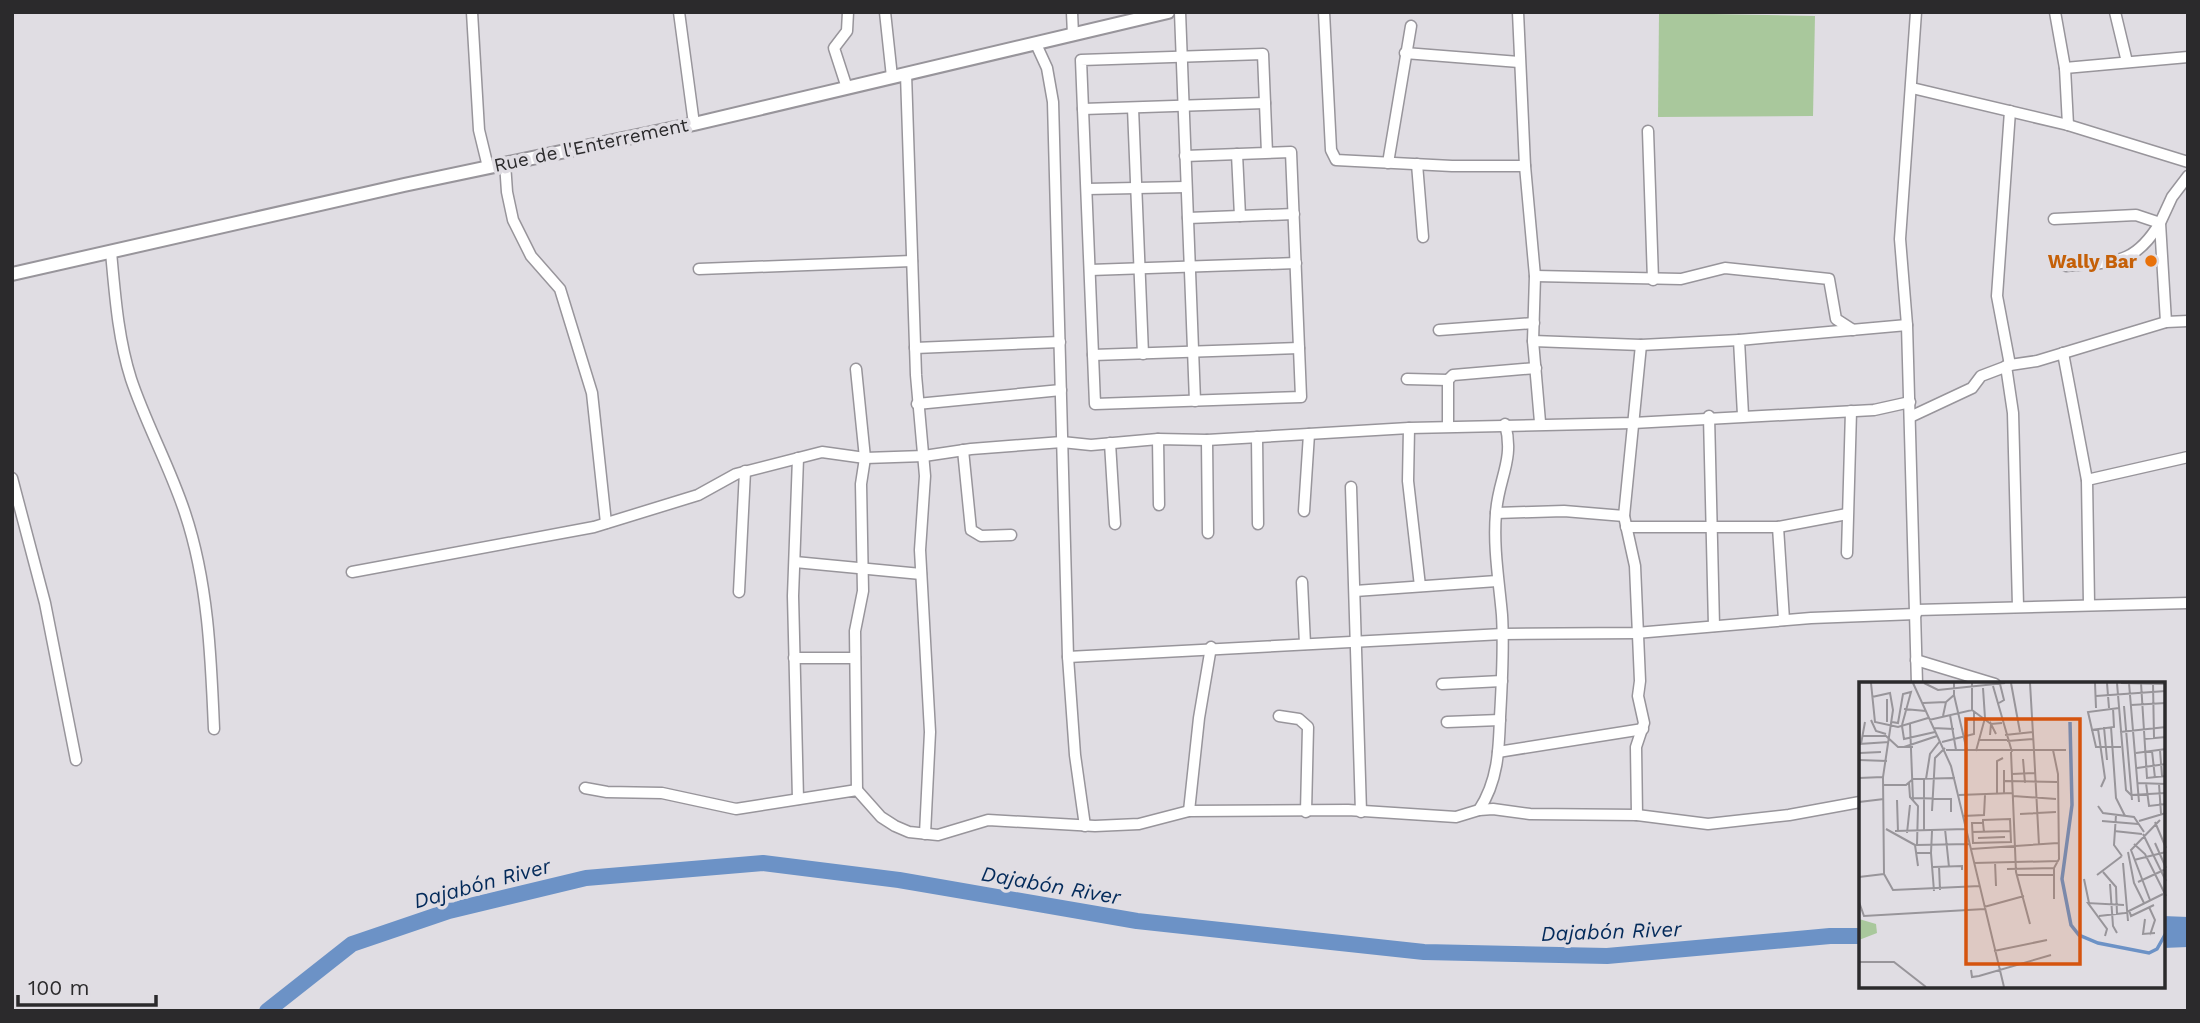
<svg xmlns="http://www.w3.org/2000/svg" width="2200" height="1023" font-family="'Work Sans',sans-serif">
<style>
.green{fill:#a9c89c}
.water{fill:#6c92c6}
.lines{fill:none;stroke-linecap:round;stroke-linejoin:round}
.river{stroke:#6c92c6;stroke-width:16}
.minor-casing{stroke:#98959b;stroke-width:13}
.tertiary-casing{stroke:#98959b;stroke-width:16}
.minor{stroke:#fff;stroke-width:10}
.tertiary{stroke:#fff;stroke-width:12}
.food-dot{fill:#e8710a;stroke:#e0dde3;stroke-width:2.5}
.labels{text-anchor:middle;dominant-baseline:central;stroke-width:7;stroke-linejoin:round;paint-order:stroke}
.street-label{font-size:19px;fill:#2b2a2c;stroke:#e0dde3}
.food-label{font-size:19px;font-weight:bold;fill:#c56008;stroke:#e0dde3;text-anchor:end}
.water-label{font-size:21px;font-style:italic;fill:#032a5a;stroke:#e0dde3}
.inset-river{fill:none;stroke:#6c92c6;stroke-width:3.5}
.inset-road{fill:none;stroke:#98959a;stroke-width:2}
.view{fill:#d5540f;fill-opacity:0.15;stroke:#d5540f;stroke-width:3.5}
.inset-edge{fill:none;stroke:#2b2a2c;stroke-width:3.5}
</style>
<rect width="100%" height="100%" fill="#e0dde3"/>
<path class="green" d="M1659,13L1815,16L1813,116L1658,117Z"/>
<path class="water" d="M2163,916L2188,917V947L2163,948Z"/>
<g class="lines">
<path class="river" d="M267,1011L352,944L449,911L586,878L763,863L899,880L1137,921L1424,952L1607,956L1830,936H1860"/>
<defs>
<g id="minor">
<path d="M472,12L479,130L488,167"/>
<path d="M679,12L694,124"/>
<path d="M885,12L892,77"/>
<path d="M1072,12L1073,35"/>
<path d="M1180,12L1195,401"/>
<path d="M1324,12L1331,150L1336,160L1452,166H1525"/>
<path d="M1518,12L1525,166L1535,276L1533,341L1540,422"/>
<path d="M1916,12L1900,239L1907,325L1917,684"/>
<path d="M2055,12L2065,68L2188,57"/>
<path d="M2115,12L2127,62"/>
<path d="M1036,44L1047,68L1053,102L1068,657L1075,755L1085,826"/>
<path d="M1405,53L1519,62"/>
<path d="M2065,68L2068,125"/>
<path d="M906,74L916,375L925,476L920,550L930,732L925,834"/>
<path d="M847,88L834,48L847,31L848,12"/>
<path d="M1912,88L2068,125L2188,162"/>
<path d="M1133,108L1143,354"/>
<path d="M1083,109L1265,103"/>
<path d="M2010,111L1997,296L2010,365"/>
<path d="M1648,131L1653,280"/>
<path d="M1237,154L1240,216"/>
<path d="M1185,156L1291,152L1301,397L1095,404L1081,60L1263,54L1267,153"/>
<path d="M505,163L507,192L513,220L531,256L560,289L592,393L606,523"/>
<path d="M1388,163L1411,26"/>
<path d="M1417,164L1423,237"/>
<path d="M1087,189L1186,187"/>
<path d="M1188,218L1294,214"/>
<path d="M2054,219L2136,215L2160,223C2133,267 2113,261 2066,266"/>
<path d="M111,252C115,295 118,338 131,379C146,424 170,467 185,513C208,582 211,656 214,729"/>
<path d="M699,269L912,261"/>
<path d="M1090,270L1296,263"/>
<path d="M1535,276L1681,279L1725,268L1829,279L1836,319L1853,330"/>
<path d="M2166,322L2160,223L2172,197L2188,176"/>
<path d="M1439,330L1534,323"/>
<path d="M1533,341L1641,345L1739,340"/>
<path d="M915,348L1060,342"/>
<path d="M2063,353L2087,480L2089,604"/>
<path d="M1093,355L1299,348"/>
<path d="M2006,366L2013,413L2018,606"/>
<path d="M856,369L865,458L861,484L863,591L855,631L857,790"/>
<path d="M1407,379L1448,380"/>
<path d="M917,404L1061,390"/>
<path d="M1743,415L1739,340L1907,325"/>
<path d="M1709,416L1714,626"/>
<path d="M1910,417L1972,388L1981,376L2010,365L2037,361L2166,322L2188,321"/>
<path d="M1448,426V380L1453,375L1536,368"/>
<path d="M1409,428L1408,481L1420,586"/>
<path d="M1257,437L1258,524"/>
<path d="M1158,439L1159,505"/>
<path d="M1207,440L1208,533"/>
<path d="M1110,443L1115,524"/>
<path d="M963,450L971,530L981,536L1011,535"/>
<path d="M798,458L793,596L798,799"/>
<path d="M12,478L45,603L76,760"/>
<path d="M2087,480L2188,457"/>
<path d="M1351,487L1361,812"/>
<path d="M1304,511L1309,434"/>
<path d="M1496,513L1564,511L1624,516"/>
<path d="M1626,527H1778L1847,514"/>
<path d="M1778,527L1784,620"/>
<path d="M1847,553L1851,411"/>
<path d="M795,562L921,574"/>
<path d="M352,572L594,527L698,495L736,474L822,452L865,458L924,456L971,449L1062,442L1091,445L1158,439L1207,440L1409,428L1633,423L1874,410L1910,402"/>
<path d="M1302,582L1305,644"/>
<path d="M1355,591L1497,581"/>
<path d="M739,592L745,471"/>
<path d="M1916,610L2188,603"/>
<path d="M1068,657L1503,634L1636,633L1811,618L1916,614"/>
<path d="M794,658H855"/>
<path d="M1916,660L1995,684"/>
<path d="M1442,684L1502,681"/>
<path d="M1279,716L1299,719L1308,727L1306,812"/>
<path d="M1447,722L1500,720"/>
<path d="M1498,752L1643,729"/>
<path d="M585,788L607,792L662,793L736,809L857,790L881,817L895,826L909,832L938,835L988,820L1095,826L1139,824L1189,811L1348,810L1456,817L1479,810L1493,809L1530,814L1637,815L1708,824L1789,815L1860,802"/>
<path d="M1479,810C1498,781 1499,750 1500,717C1502,683 1504,648 1502,615C1499,581 1493,547 1496,513C1498,479 1515,460 1505,424"/>
<path d="M1189,811L1199,718L1211,647"/>
<path d="M1637,815L1636,747L1644,723L1638,696L1640,681L1635,566L1624,516L1641,345"/>
</g>
<path id="tertiary" d="M12,274L404,185L694,124L1168,12"/>
</defs>
<use href="#minor" class="minor-casing"/>
<use href="#tertiary" class="tertiary-casing"/>
<use href="#minor" class="minor"/>
<use href="#tertiary" class="tertiary"/>
</g>
<circle class="food-dot" cx="2151" cy="261" r="7"/>
<g class="labels">
<g class="street-label">
<text transform="translate(591 145) rotate(-12)">Rue de l'Enterrement</text>
</g>
<g class="food-label">
<text x="2137" y="261">Wally Bar</text>
</g>
<g class="water-label">
<text transform="translate(482 883) rotate(-15)">Dajabón River</text>
<text transform="translate(1051 885) rotate(10)">Dajabón River</text>
<text transform="translate(1611 931) rotate(-2)">Dajabón River</text>
</g>
</g>
<g transform="translate(1859 682)">
<rect width="306" height="306" fill="#e0dde3"/>
<path d="M0,237L17,242L18,251L0,258Z" fill="#a9c89c"/>
<path class="inset-river" d="M211,40L213,123L203,197L212,243L220,253L239,261L290,271L298,267L307,251"/>
<path class="inset-road" d="M12,1L16,40L39,45L69,36M54,1L92,84L145,305M65,1L79,8L146,1M152,1L161,50M171,1L175,69M236,1L237,26M248,1L250,26M258,1L267,108L272,113L307,111M262,1L307,2M270,1L280,120M282,1L288,96L307,94M294,1L295,56M134,4L153,70M95,13L108,69M237,14L307,9M13,15L31,11L34,28L24,95L25,192L34,208L121,204M64,21L87,20M140,21L145,18L141,2M272,23L307,21M265,24L273,118M260,26L229,30L237,65H262M45,27L67,29M113,28V1M91,33L97,68M84,34L87,20L95,13V1M12,38L17,49L27,52M70,38L113,28L132,42L143,41M28,40V17M33,40L39,41L44,12L52,10L43,43M51,42L54,118M43,44L45,57L76,50M245,45L248,78M252,45L257,116L266,134M74,46L95,47M239,47L246,96L242,105M232,48L255,45L254,26M261,50L307,45M131,53L132,42L137,52M146,53L174,50M3,54H27L39,65H54M285,57L307,55M119,58H148M148,59L174,57M83,60L115,52V30M0,62L30,60M2,62L6,40M45,65L78,54M87,68H207M194,68L199,92L200,177L195,186V217M301,68L303,94M117,69L126,36L124,6M175,69L180,163M293,69L296,96M152,70L157,190L171,242M1,71L22,70M277,71L307,67M164,77L166,101M0,78L28,79M278,86L307,82M145,88V111M153,92L177,91M0,96L24,95M67,97L71,72L81,59M146,99L198,100M50,101L51,115L59,124L58,163M279,101L307,102M287,101L290,124L307,122M300,102L302,132M25,103H47L54,97L96,96M138,111V79L144,76M100,113L154,111M154,114L197,117M54,116L92,117V130M38,118L39,150M0,120L25,117M239,124L244,131L275,135L285,150M73,129L76,76L86,66M161,132L197,130M257,133L255,163L263,174M104,134L125,133L126,113M243,139L279,142M280,139L307,131M296,140L307,166M124,141H113L114,161L152,160L151,137L124,138V141L125,150M27,147L56,163L59,184M86,147L90,185M65,148V97M36,149L107,147M255,149L283,152M113,150L152,149M48,151L51,123M284,152L307,199M119,156L146,155M296,161L307,186M275,162L286,172L307,214M57,163L111,162M112,167L199,161M269,170L275,201L285,221M58,171H72L75,209M72,171L73,149M275,178L307,170M136,180L137,204M115,181L200,179M264,181L269,239M80,184L81,208M74,185L103,184V188M148,187L195,186M244,190L257,205L258,232M158,193H196M238,193L263,174M0,195L25,192M225,197L230,221M279,200L307,187M251,202L254,244L258,251M291,218L272,168L301,138M0,220L5,234L126,227M125,225L165,214M290,225L296,238L291,253M270,228L272,234L295,223M240,234L266,231L304,212M286,237L284,252L296,251M246,254L248,247L229,221L265,223M135,269L188,258M0,280H35L67,305M112,288L113,295L120,294L192,273"/>
<path class="view" d="M107,37H221V282H107Z"/>
<rect width="306" height="306" class="inset-edge"/>
</g>
<rect width="2200" height="1023" fill="none" stroke="#2b2a2c" stroke-width="28"/>
<path d="M18 995v10h138v-10" fill="none" stroke="#2b2a2c" stroke-width="3.5"/>
<text x="28" y="995" font-size="21" fill="#2b2a2c" stroke="#e0dde3" stroke-width="5" paint-order="stroke">100 m</text>
</svg>
